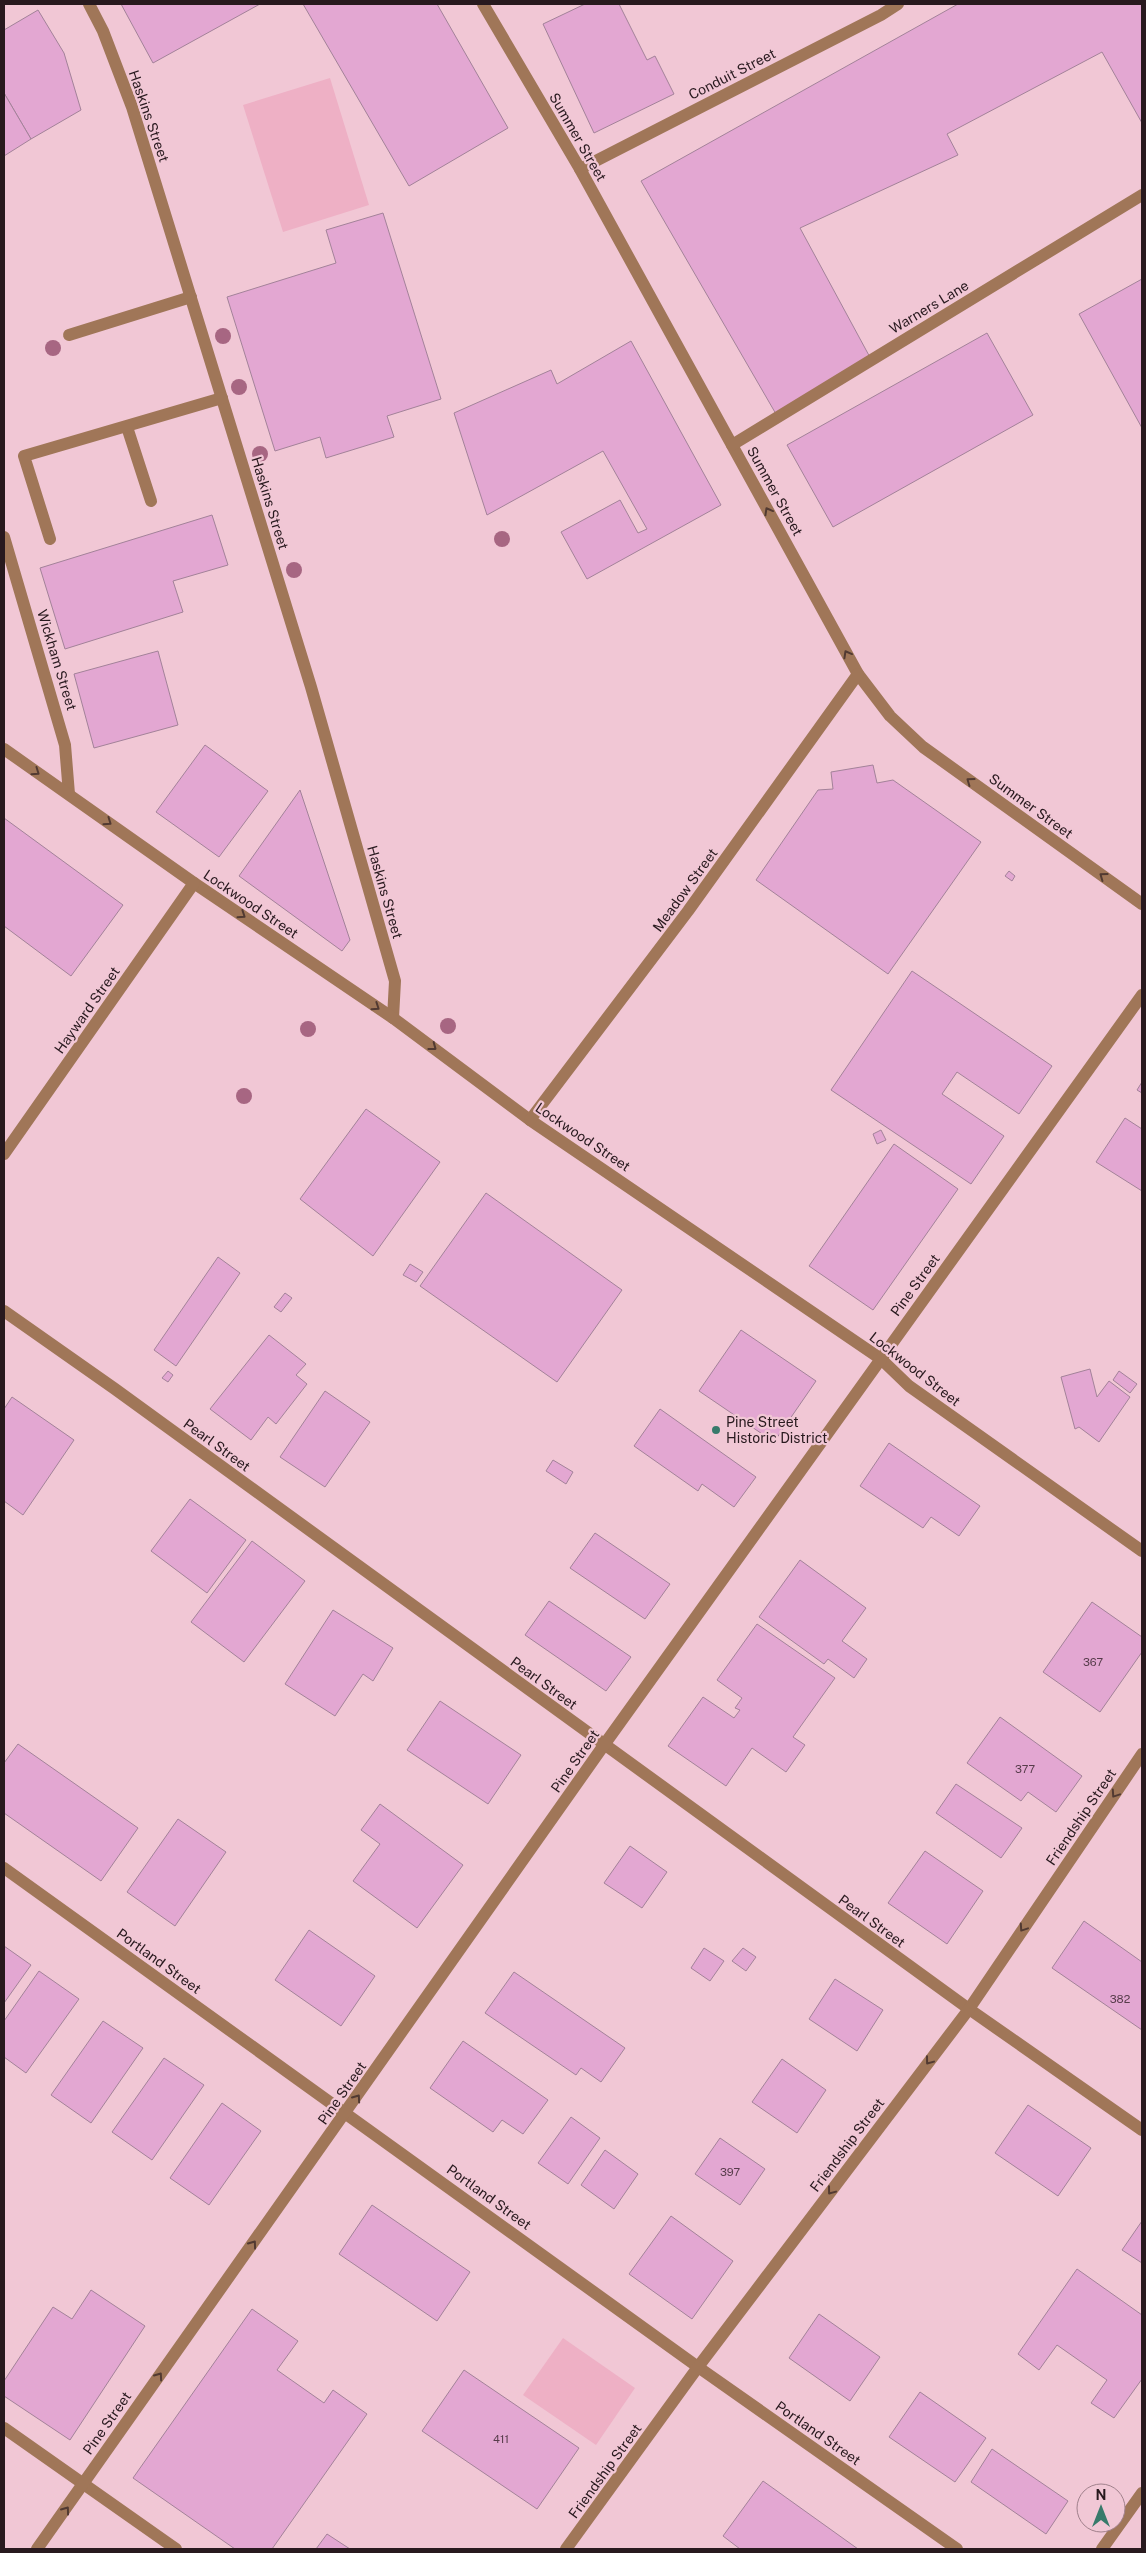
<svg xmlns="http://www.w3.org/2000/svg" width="1146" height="2553" font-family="'Public Sans',sans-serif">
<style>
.green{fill:#eeb0c5}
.building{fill:#e3a7d2;stroke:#a38299}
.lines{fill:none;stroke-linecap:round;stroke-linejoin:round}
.minor{stroke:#a07658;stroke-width:12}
.tree{fill:#a76682}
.oneway{stroke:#523a32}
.poi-dot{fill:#387a6b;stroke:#f1c7d5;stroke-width:2}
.labels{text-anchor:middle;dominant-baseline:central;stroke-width:4.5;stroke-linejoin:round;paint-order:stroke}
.number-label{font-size:11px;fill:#573c4b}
.street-label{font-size:14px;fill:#28191e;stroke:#f1c7d5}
.poi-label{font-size:14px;fill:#28191e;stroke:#f1c7d5;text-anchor:start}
</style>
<rect width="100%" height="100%" fill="#f1c7d5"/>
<g class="green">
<path d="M330,78L369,205L283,232L243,105Z"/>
<path d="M563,2338L635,2388L596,2445L523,2395Z"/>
</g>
<g class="building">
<path d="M121,4H260L153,63Z"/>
<path d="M303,4H437L508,128L409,186Z"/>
<path d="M585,4H619L647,60L655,56L674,94L594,133L543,24Z"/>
<path d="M958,4H1142V123L1102,52L947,134L958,155L800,228L872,361L776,414L641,181Z"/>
<path d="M38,10L64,53L81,110L31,139L4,93V30Z"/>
<path d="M4,93L31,139L4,156Z"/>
<path d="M383,213L441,399L387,416L394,437L326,458L320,437L275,451L227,297L336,263L326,230Z"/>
<path d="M1142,279V428L1079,314Z"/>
<path d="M987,333L1033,415L833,527L787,445Z"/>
<path d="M631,341L721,505L587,579L561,532L620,500L638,533L647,529L603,451L487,515L454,413L551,370L557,384Z"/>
<path d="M212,515L228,565L173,581L183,612L65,649L40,568Z"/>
<path d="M158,651L178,725L94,748L74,674Z"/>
<path d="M205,745L268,791L219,857L156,812Z"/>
<path d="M873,765L877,783L893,780L981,842L888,974L756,880L818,790L833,789L831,772Z"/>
<path d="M300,790L350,940L342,951L239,876Z"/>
<path d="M4,818L123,905L71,976L4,926Z"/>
<path d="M1009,871L1015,876L1012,881L1005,876Z"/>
<path d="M912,971L1052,1066L1019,1114L957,1072L942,1094L1004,1136L971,1184L831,1090Z"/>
<path d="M1142,1082V1093L1137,1090Z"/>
<path d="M366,1109L440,1162L373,1256L300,1199Z"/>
<path d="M1125,1118L1142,1129V1191L1096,1162Z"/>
<path d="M881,1130L886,1140L877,1144L873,1134Z"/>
<path d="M894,1144L958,1189L873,1310L809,1266Z"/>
<path d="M486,1193L622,1290L557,1382L420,1286Z"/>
<path d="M218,1257L240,1273L176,1366L154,1350Z"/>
<path d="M410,1264L423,1272L416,1282L403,1275Z"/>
<path d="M285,1293L292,1298L281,1312L274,1307Z"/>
<path d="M741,1330L816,1381L774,1442L699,1391Z"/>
<path d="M269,1335L306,1364L296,1375L307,1384L276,1424L268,1417L251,1440L210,1409Z"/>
<path d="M1090,1369L1097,1397L1109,1381L1130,1397L1099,1442L1079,1427L1075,1429L1061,1377Z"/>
<path d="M168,1371L173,1375L168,1382L162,1378Z"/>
<path d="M1119,1371L1137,1384L1130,1393L1113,1380Z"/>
<path d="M325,1391L370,1422L325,1487L280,1457Z"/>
<path d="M12,1397L74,1440L23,1515L4,1501V1409Z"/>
<path d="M660,1409L756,1477L734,1507L702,1484L698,1491L634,1446Z"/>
<path d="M889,1443L980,1506L959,1536L931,1517L923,1528L860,1486Z"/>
<path d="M553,1460L573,1472L566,1484L546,1471Z"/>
<path d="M190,1499L246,1540L207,1593L151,1551Z"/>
<path d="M595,1533L670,1584L645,1619L570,1568Z"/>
<path d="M252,1541L305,1581L244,1662L191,1622Z"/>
<path d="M800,1560L866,1608L842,1641L867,1659L854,1678L828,1659L824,1664L759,1617Z"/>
<path d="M549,1601L631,1657L606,1691L525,1635Z"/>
<path d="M1092,1602L1142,1637V1652L1100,1712L1043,1672Z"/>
<path d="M333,1610L393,1648L373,1681L363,1674L335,1716L285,1684Z"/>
<path d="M757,1624L835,1678L793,1737L805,1745L786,1772L752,1748L726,1786L668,1746L703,1697L734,1718L740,1710L735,1708L742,1698L717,1680Z"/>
<path d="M440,1701L521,1755L488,1804L407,1750Z"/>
<path d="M1000,1717L1082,1776L1056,1812L1028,1792L1021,1801L967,1763Z"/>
<path d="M18,1744L138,1828L101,1881L4,1813V1763Z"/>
<path d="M956,1784L1022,1828L1001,1858L936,1813Z"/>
<path d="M380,1804L463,1865L417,1928L353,1881L380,1844L361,1830Z"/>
<path d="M178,1819L226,1852L175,1926L127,1892Z"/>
<path d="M630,1846L667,1872L642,1908L604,1883Z"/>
<path d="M925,1851L983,1891L947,1944L888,1903Z"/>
<path d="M1084,1921L1142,1962V2030L1052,1968Z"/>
<path d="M309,1930L375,1976L341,2026L275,1980Z"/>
<path d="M4,1946L31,1965L4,2003Z"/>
<path d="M704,1948L724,1961L710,1981L691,1968Z"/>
<path d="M743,1948L756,1957L746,1971L732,1961Z"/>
<path d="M39,1971L79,1999L26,2073L4,2057V2021Z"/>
<path d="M514,1972L625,2048L601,2082L581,2068L576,2075L485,2013Z"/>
<path d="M835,1979L883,2010L857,2051L809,2019Z"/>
<path d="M103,2021L143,2048L91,2123L51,2095Z"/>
<path d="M463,2041L548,2100L523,2134L502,2120L493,2132L430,2088Z"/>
<path d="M164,2058L204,2085L152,2160L112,2132Z"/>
<path d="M782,2059L826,2090L797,2133L752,2102Z"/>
<path d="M222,2103L261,2131L209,2205L170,2178Z"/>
<path d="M1028,2105L1091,2148L1058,2196L995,2153Z"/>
<path d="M571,2117L600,2138L568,2184L538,2163Z"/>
<path d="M720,2138L765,2169L740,2205L695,2174Z"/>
<path d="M605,2150L638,2174L614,2209L581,2185Z"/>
<path d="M372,2205L470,2272L437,2321L339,2254Z"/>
<path d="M671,2216L733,2261L692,2319L629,2274Z"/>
<path d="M1142,2221V2263L1122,2250Z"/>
<path d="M1077,2269L1142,2315V2379L1114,2418L1091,2403L1107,2380L1057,2345L1039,2370L1018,2354Z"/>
<path d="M91,2290L145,2326L70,2440L4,2396V2381L53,2307L72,2319Z"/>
<path d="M252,2309L298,2341L277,2370L324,2403L333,2390L367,2414L272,2549H235L133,2478Z"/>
<path d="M819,2314L880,2357L850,2401L789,2358Z"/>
<path d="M464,2370L579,2448L537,2509L422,2431Z"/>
<path d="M920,2392L986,2438L955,2482L889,2437Z"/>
<path d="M992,2449L1068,2501L1046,2534L971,2482Z"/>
<path d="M763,2481L858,2549H740L723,2536Z"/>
<path d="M327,2534L350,2549H316Z"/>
</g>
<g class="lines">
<g class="minor">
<path d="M89,4L103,31L132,107L311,687L395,981L393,1018"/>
<path d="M483,4L580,169L858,674L890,716L923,747L1142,904"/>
<path d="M580,169L881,15L898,4"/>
<path d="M69,335L191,297"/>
<path d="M127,427L151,501"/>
<path d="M732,445L1142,195"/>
<path d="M4,537L65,745L69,794"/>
<path d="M50,539L24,456L222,398"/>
<path d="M4,749L194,883L393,1018L530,1120L881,1359L909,1386L1142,1551"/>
<path d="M530,1120L688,911L858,674"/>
<path d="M4,1154L194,883"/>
<path d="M4,1311L115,1389L969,2009L1142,2130"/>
<path d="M4,1868L698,2367L957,2549"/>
<path d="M4,2428L176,2549"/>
<path d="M37,2549L604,1745L1142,995"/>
<path d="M566,2549L698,2367L969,2009L1142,1754"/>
<path d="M1102,2549L1142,2493"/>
</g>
</g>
<g class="tree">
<circle cx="223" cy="336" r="8"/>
<circle cx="53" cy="348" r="8"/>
<circle cx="239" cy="387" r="8"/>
<circle cx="260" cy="454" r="8"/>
<circle cx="502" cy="539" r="8"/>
<circle cx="294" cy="570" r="8"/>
<circle cx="448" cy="1026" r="8"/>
<circle cx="308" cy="1029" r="8"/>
<circle cx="244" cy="1096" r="8"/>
</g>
<defs><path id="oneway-chevron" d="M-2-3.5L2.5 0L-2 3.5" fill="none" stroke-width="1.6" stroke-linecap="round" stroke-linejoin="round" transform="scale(1.25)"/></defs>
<g class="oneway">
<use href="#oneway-chevron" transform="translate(768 511) rotate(-119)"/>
<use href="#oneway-chevron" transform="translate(847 654) rotate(-119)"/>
<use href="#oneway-chevron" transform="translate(36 772) rotate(35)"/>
<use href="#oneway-chevron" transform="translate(970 781) rotate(-144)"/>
<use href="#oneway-chevron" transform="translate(108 822) rotate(35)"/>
<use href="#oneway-chevron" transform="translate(1103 876) rotate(-144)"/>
<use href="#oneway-chevron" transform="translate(242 915) rotate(34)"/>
<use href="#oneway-chevron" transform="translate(376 1007) rotate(34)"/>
<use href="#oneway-chevron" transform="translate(433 1047) rotate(37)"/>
<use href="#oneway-chevron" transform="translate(1115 1794) rotate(124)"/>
<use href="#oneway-chevron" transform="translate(1023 1928) rotate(124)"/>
<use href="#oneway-chevron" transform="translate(929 2061) rotate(127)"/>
<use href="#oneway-chevron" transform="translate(357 2098) rotate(-55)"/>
<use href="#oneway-chevron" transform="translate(831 2191) rotate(127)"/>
<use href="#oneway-chevron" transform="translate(253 2244) rotate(-54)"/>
<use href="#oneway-chevron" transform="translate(159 2376) rotate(-55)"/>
<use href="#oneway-chevron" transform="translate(66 2510) rotate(-54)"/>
</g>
<circle class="poi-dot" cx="716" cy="1430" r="5"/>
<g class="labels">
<g class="number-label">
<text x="1093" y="1662">367</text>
<text x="1025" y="1769">377</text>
<text x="1120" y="1999">382</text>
<text x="730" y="2172">397</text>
<text x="501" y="2439">411</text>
</g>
<g class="street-label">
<text transform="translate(732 74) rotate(-27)">Conduit Street</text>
<text transform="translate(149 116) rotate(71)">Haskins Street</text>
<text transform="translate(578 137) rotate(60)">Summer Street</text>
<text transform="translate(929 307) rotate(-31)">Warners Lane</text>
<text transform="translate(775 491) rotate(61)">Summer Street</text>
<text transform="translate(270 503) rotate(73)">Haskins Street</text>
<text transform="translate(57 660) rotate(73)">Wickham Street</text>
<text transform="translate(1031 806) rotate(36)">Summer Street</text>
<text transform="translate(685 890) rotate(-54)">Meadow Street</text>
<text transform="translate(385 892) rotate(74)">Haskins Street</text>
<text transform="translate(251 904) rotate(34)">Lockwood Street</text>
<text transform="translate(87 1010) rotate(-55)">Hayward Street</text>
<text transform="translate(583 1137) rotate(34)">Lockwood Street</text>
<text transform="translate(915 1285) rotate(-54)">Pine Street</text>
<text transform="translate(915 1369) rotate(38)">Lockwood Street</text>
<text transform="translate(217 1445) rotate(36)">Pearl Street</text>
<text transform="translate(544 1683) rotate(36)">Pearl Street</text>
<text transform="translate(575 1761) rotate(-55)">Pine Street</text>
<text transform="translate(1081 1817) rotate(-56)">Friendship Street</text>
<text transform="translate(872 1921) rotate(36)">Pearl Street</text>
<text transform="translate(159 1961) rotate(36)">Portland Street</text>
<text transform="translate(342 2093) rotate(-55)">Pine Street</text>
<text transform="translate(847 2145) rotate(-53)">Friendship Street</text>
<text transform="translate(489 2197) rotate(36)">Portland Street</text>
<text transform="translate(107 2423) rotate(-55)">Pine Street</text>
<text transform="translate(818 2433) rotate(35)">Portland Street</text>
<text transform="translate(605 2471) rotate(-54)">Friendship Street</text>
</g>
<g class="poi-label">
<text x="726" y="1422">Pine Street<tspan x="726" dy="16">Historic District</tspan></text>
</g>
</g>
<rect width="1146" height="2553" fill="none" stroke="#28191e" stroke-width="10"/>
<g transform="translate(1101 2508)"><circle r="24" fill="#f1c7d5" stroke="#a1818c"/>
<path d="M0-4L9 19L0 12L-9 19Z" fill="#387a6b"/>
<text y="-8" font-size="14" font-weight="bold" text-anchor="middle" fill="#28191e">N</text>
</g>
</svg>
